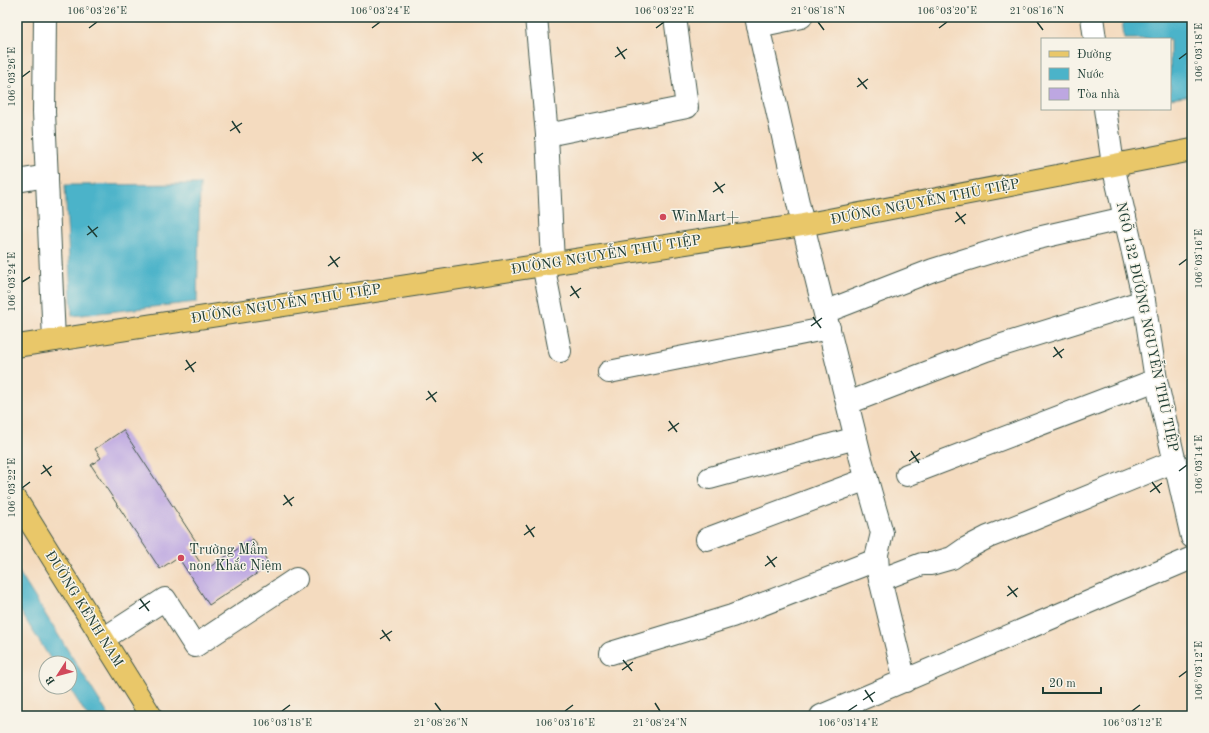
<svg xmlns="http://www.w3.org/2000/svg" width="1209" height="733" font-family="'Old Standard TT',serif">
<style>
.water{fill:#4bb3c9;stroke:#35787e}
.building{fill:#bda7e1}
.lines{fill:none;stroke-linecap:round;stroke-linejoin:round}
.minor-casing{stroke:#3f5549;stroke-width:24}
.major-casing{stroke:#3f5549;stroke-width:24}
.minor{stroke:#fff;stroke-width:22}
.major{stroke:#e9c769;stroke-width:22}
.ticks{fill:none;stroke:#1f3d34;stroke-width:1.5}
.poi-dot{fill:#d1495b;stroke:#f7f3e8;stroke-width:1.5}
.labels{text-anchor:middle;dominant-baseline:central;stroke-width:3;stroke-linejoin:round;paint-order:stroke}
.street-label{font-size:14px;fill:#1f3d34;stroke:#f7f3e8}
.poi-label{font-size:14px;fill:#1f3d34;stroke:#f7f3e8;text-anchor:start}
.neatline{fill:none;stroke:#1f3d34;stroke-width:1.5}
.ticks-label{font-size:10px;text-anchor:middle;fill:#1f3d34}
</style>
<rect width="100%" height="100%" fill="#f7f3e8"/>
<filter id="ink" filterUnits="userSpaceOnUse"><feTurbulence type="fractalNoise" baseFrequency=".025" numOctaves="2"/><feDisplacementMap in="SourceGraphic" scale="8" xChannelSelector="R" yChannelSelector="G"/><feConvolveMatrix kernelMatrix="1 2 1 2 8 2 1 2 1" color-interpolation-filters="sRGB"/></filter>
<filter id="wash" filterUnits="userSpaceOnUse"><feTurbulence type="fractalNoise" baseFrequency=".012" numOctaves="4" result="noise"/><feDisplacementMap in="SourceGraphic" scale="16" xChannelSelector="R" yChannelSelector="G"/><feGaussianBlur stdDeviation="0.9" result="paint"/><feColorMatrix in="noise" values="0 0 0 0 0 0 0 0 0 0 0 0 0 0 0 0 0 1.4 0 .05"/><feComposite in="paint" operator="in"/></filter>
<g filter="url(#wash)">
<rect width="100%" height="100%" fill="#f4dbbf"/>
<g class="water">
<path d="M1122,17H1192V95L1170,98V39H1124Z"/>
<path d="M200,184L197,302L72,316L65,185Z"/>
<path d="M17,569L109,716H87L69,687H70V663H53L17,606Z"/>
</g>
<g id="blocks">
<path class="building" d="M123,430L197,543L190,547L205,570L253,539L270,565L209,605L178,557L160,569L91,465L101,458L95,449Z"/>
</g>
</g>
<g filter="url(#ink)">
<use href="#blocks" fill-opacity="0" stroke="#3f5549" stroke-width="1"/>
<g class="lines">
<defs>
<g id="minor">
<path d="M45,17L44,112L54,340"/>
<path d="M536,17L547,135L553,263"/>
<path d="M756,17L803,225L861,459L882,533L877,554L878,571L905,681"/>
<path d="M1092,17L1095,39"/>
<path d="M758,26L801,17"/>
<path d="M1105,109L1113,165L1144,301L1156,380L1192,537"/>
<path d="M547,135L687,107L675,17"/>
<path d="M17,181L47,176"/>
<path d="M543,264L560,351"/>
<path d="M825,312L933,270L1029,240L1125,218"/>
<path d="M609,372L829,328"/>
<path d="M848,403L986,350L1144,301"/>
<path d="M907,475L1156,380"/>
<path d="M710,478L856,438"/>
<path d="M707,539L867,479"/>
<path d="M880,580L922,564H931L952,558L965,549L988,537L1029,521L1175,461"/>
<path d="M103,639L165,599L195,646L296,579"/>
<path d="M611,653L732,616L876,560"/>
<path d="M821,716L1192,558"/>
</g>
<g id="major">
<path d="M17,346L803,225L1192,150"/>
<path d="M17,501L151,716"/>
</g>
</defs>
<use href="#minor" class="minor-casing"/>
<use href="#major" class="major-casing"/>
<use href="#minor" class="minor"/>
<use href="#major" class="major"/>
</g>
</g>
<path class="ticks" d="M818,22L824,30M1037,22L1043,30M89,28L97,22M372,28L380,22M656,28L664,22M939,28L947,22M617,47L625,59M615,57L627,49M1179,59L1187,53M22,77L30,71M858,78L867,89M857,87L868,79M232,121L240,133M230,131L242,123M473,152L482,163M472,161L483,153M715,182L723,193M713,192L725,184M956,212L965,224M955,222L966,214M88,226L97,237M87,235L98,227M330,256L338,267M1179,265L1187,259M328,266L340,257M22,282L30,277M571,286L579,298M570,296L581,288M813,317L821,328M811,326L822,318M1054,347L1062,358M1053,357L1064,349M186,360L194,372M185,370L196,362M428,391L436,402M426,400L437,392M669,421L677,432M668,431L679,423M911,451L919,463M909,461L920,453M43,465L51,476M1179,471L1187,465M41,474L52,466M1152,482L1160,493M22,488L30,482M1150,492L1162,483M284,495L292,506M283,505L294,497M526,525L534,537M524,535L535,527M767,556L775,567M765,566L777,557M1008,586L1017,597M1007,596L1018,588M140,599L149,611M139,609L150,601M382,630L390,641M380,639L392,631M623,660L632,671M622,670L633,662M1179,677L1187,671M865,690L873,702M863,700L875,692M435,703L441,711M655,703L660,711M282,711L290,705M565,711L573,705M848,711L857,705M1132,711L1140,705"/>
<g class="poi-dot">
<circle cx="663" cy="217" r="4"/>
<circle cx="181" cy="558" r="4"/>
</g>
<g class="labels">
<g class="street-label">
<text transform="translate(925 202) rotate(-11)">ĐƯỜNG NGUYỄN THỦ TIỆP</text>
<text transform="translate(606 255) rotate(-9)">ĐƯỜNG NGUYỄN THỦ TIỆP</text>
<text transform="translate(286 304) rotate(-9)">ĐƯỜNG NGUYỄN THỦ TIỆP</text>
<text transform="translate(1147 327) rotate(78)">NGÕ 132 ĐƯỜNG NGUYỄN THỦ TIỆP</text>
<text transform="translate(84 609) rotate(58)">ĐƯỜNG KÊNH NAM</text>
</g>
<g class="poi-label">
<text x="671" y="217">WinMart+</text>
<text x="189" y="550">Trường Mầm<tspan x="189" dy="16">non Khắc Niệm</tspan></text>
</g>
</g>
<rect width="1209" height="733" fill="none" stroke="#f7f3e8" stroke-width="44"/>
<rect x="1041" y="38" width="130" height="72" fill="#f7f3e8" stroke="#a1aaa0"/>
<rect x="1049" y="51" width="20" height="6" fill="#e9c769" stroke="#a1aaa0"/>
<text x="1077" y="58" font-size="12" fill="#1f3d34">Đường</text>
<rect x="1049" y="68" width="20" height="12" fill="#4bb3c9" stroke="#a1aaa0"/>
<text x="1077" y="78" font-size="12" fill="#1f3d34">Nước</text>
<rect x="1049" y="88" width="20" height="12" fill="#bda7e1" stroke="#a1aaa0"/>
<text x="1077" y="98" font-size="12" fill="#1f3d34">Tòa nhà</text>
<g transform="translate(58 675) rotate(234)"><circle r="19" fill="#f7f3e8" stroke="#a1aaa0"/>
<path d="M0-3L7 15L0 10L-7 15Z" fill="#d1495b"/>
<text y="-6" font-size="11" font-weight="bold" text-anchor="middle" fill="#1f3d34">B</text>
</g>
<path d="M1043 687v6h58v-6" fill="none" stroke="#1f3d34" stroke-width="2"/>
<text x="1049" y="687" font-size="12" fill="#1f3d34" stroke="#f7f3e8" stroke-width="3" paint-order="stroke">20 m</text>
<rect x="22" y="22" width="1165" height="689" class="neatline"/>
<g class="ticks-label">
<text x="97" y="14">106°03'26"E</text>
<text x="380" y="14">106°03'24"E</text>
<text x="664" y="14">106°03'22"E</text>
<text x="818" y="14">21°08'18"N</text>
<text x="947" y="14">106°03'20"E</text>
<text x="1037" y="14">21°08'16"N</text>
<text transform="translate(1198 53) rotate(-90)" y="4">106°03'18"E</text>
<text transform="translate(11 77) rotate(-90)" y="4">106°03'26"E</text>
<text transform="translate(1198 259) rotate(-90)" y="4">106°03'16"E</text>
<text transform="translate(11 282) rotate(-90)" y="4">106°03'24"E</text>
<text transform="translate(1198 465) rotate(-90)" y="4">106°03'14"E</text>
<text transform="translate(11 488) rotate(-90)" y="4">106°03'22"E</text>
<text transform="translate(1198 671) rotate(-90)" y="4">106°03'12"E</text>
<text x="282" y="726">106°03'18"E</text>
<text x="441" y="726">21°08'26"N</text>
<text x="565" y="726">106°03'16"E</text>
<text x="660" y="726">21°08'24"N</text>
<text x="848" y="726">106°03'14"E</text>
<text x="1132" y="726">106°03'12"E</text>
</g>
</svg>
